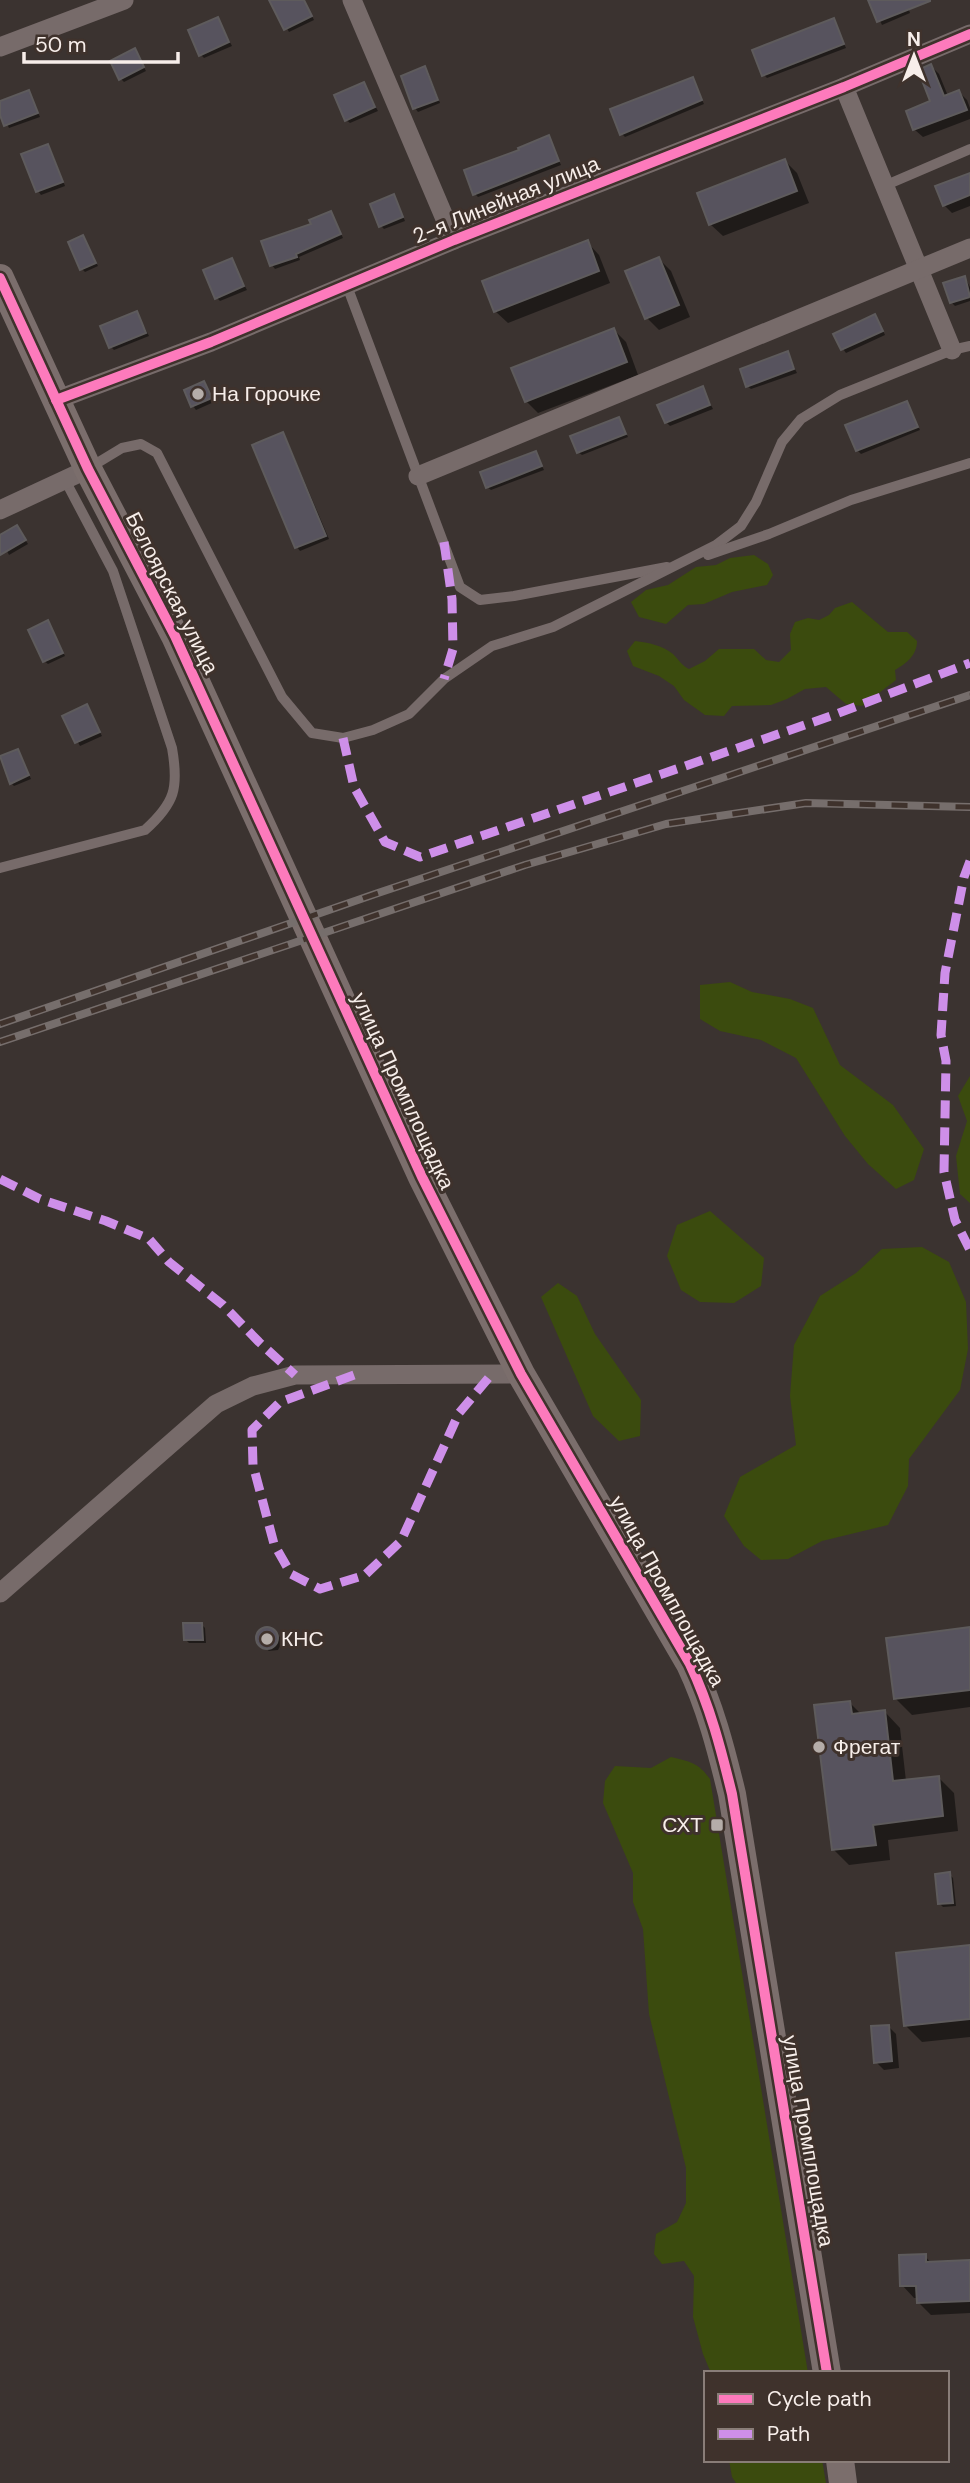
<svg xmlns="http://www.w3.org/2000/svg" width="970" height="2483" font-family="'DM Sans',sans-serif">
<style>
.green{fill:#3b4b0e}
.shadow{fill:#0007}
.building{fill:#57535e;stroke:#5e5b5c;stroke-width:2}
.lines{fill:none;stroke-linecap:round;stroke-linejoin:round}
.lane{stroke:#776b6a;stroke-width:10}
.street{stroke:#776b6a;stroke-width:19}
.secondary{stroke:#7b6e6c;stroke-width:28}
.rail-casing{stroke:#766e6c;stroke-width:8}
.rail{stroke:#3f322c;stroke-width:5;stroke-dasharray:16;stroke-linecap:butt}
.quiet{stroke:#ce8fe9;stroke-width:9;stroke-dasharray:18 9;stroke-linecap:butt}
.cycleway-casing{stroke:#3f322c;stroke-width:15}
.cycleway{stroke:#fd7abc;stroke-width:10}
.poi-dot{fill:#b5ada9;stroke:#3f322c;stroke-width:2.5}
.labels{text-anchor:middle;dominant-baseline:central;stroke-width:6;stroke-linejoin:round;paint-order:stroke}
.street-label{font-size:21px;fill:#f7eeea;stroke:#3f322c}
.poi-label{font-size:21px;fill:#f7eeea;stroke:#3f322c;text-anchor:start}
</style>
<rect width="100%" height="100%" fill="#3b3330"/>
<g class="green">
<path d="M754,555L768,564L773,575L767,585L732,592L704,604L688,605L666,624L639,617L631,602L646,590L668,585L696,567L716,565L730,558Z"/>
<path d="M852,602L888,632H907L917,641C917,655 907,663 895,670L896,680L862,706L846,704L826,687L805,689L787,699L771,705L732,706L724,716L705,715L684,700L674,686L659,676L633,666L627,651L635,641C649,643 662,645 673,654C679,660 681,665 689,669L705,661L719,649H754L766,660L779,662L791,650L790,634L795,622L808,618L819,620L829,615L835,608Z"/>
<path d="M730,982L752,992L790,999L813,1008L840,1065L893,1105L924,1149L914,1180L896,1189L868,1164L845,1136L796,1058L761,1040L720,1031L700,1019V985Z"/>
<path d="M970,1076V1203L960,1194L956,1156L967,1121L958,1096Z"/>
<path d="M710,1211L764,1258L761,1286L734,1303L700,1302L681,1290L667,1256L677,1225Z"/>
<path d="M922,1247L949,1262L966,1302L968,1349L960,1390L909,1459L908,1486L888,1525L822,1541L788,1559L761,1560L744,1546L724,1516L740,1477L796,1445L790,1396L794,1345L820,1296L856,1273L882,1249Z"/>
<path d="M558,1283L577,1296L595,1334L641,1400L640,1436L619,1441L593,1416L541,1297Z"/>
<path d="M671,1757C689,1761 699,1763 710,1779L808,2373H711L703,2354L693,2317L694,2276L684,2261L662,2264L654,2254L656,2234L677,2222L686,2203V2168L649,2014L643,1929L633,1902V1873L603,1803L605,1781L615,1766L651,1768Z"/>
<path d="M729,2460H822L826,2483H736L732,2477Z"/>
</g>
<g class="shadow">
<path d="M271,0H304L314,20L289,32Z"/>
<path d="M870,0H905L910,13L882,25Z"/>
<path d="M218,19L232,46L204,58L201,55Z"/>
<path d="M833,20L846,48L767,78L764,75Z"/>
<path d="M134,50L146,71L124,82L121,79Z"/>
<path d="M931,66L939,74L948,96L959,92L967,100L970,108V119L923,137L915,130L908,112L932,102Z"/>
<path d="M425,68L428,72L440,103L418,112L415,108Z"/>
<path d="M692,79L704,104L625,137L622,134Z"/>
<path d="M363,84L378,111L350,123L346,120Z"/>
<path d="M29,92L40,117L9,128L0,110V103Z"/>
<path d="M548,137L561,165L478,197L475,194L521,151Z"/>
<path d="M47,146L51,150L65,186L41,195L38,191Z"/>
<path d="M785,161L797,173L809,203L723,236L710,224Z"/>
<path d="M970,175V206L952,213L944,205Z"/>
<path d="M394,196L405,221L384,229L381,226Z"/>
<path d="M331,213L343,238L299,257L300,260L275,269L272,265L313,225Z"/>
<path d="M82,237L98,266L85,272L82,269Z"/>
<path d="M587,242L599,255L610,283L508,323L495,311Z"/>
<path d="M659,259L671,271L690,317L659,330L647,318Z"/>
<path d="M231,260L247,290L220,301L217,298Z"/>
<path d="M965,278L970,287V301L955,306L951,302Z"/>
<path d="M137,313L149,336L114,350L111,347Z"/>
<path d="M878,320L885,335L846,353L843,349L836,335Z"/>
<path d="M614,330L626,342L638,375L538,413L526,401Z"/>
<path d="M787,353L797,373L751,389L747,386Z"/>
<path d="M204,383L214,402L196,410L193,406Z"/>
<path d="M702,388L713,409L670,426L666,422Z"/>
<path d="M907,403L920,430L861,454L857,450Z"/>
<path d="M619,419L628,437L582,455L578,452Z"/>
<path d="M283,434L286,438L329,539L300,551L297,547Z"/>
<path d="M535,453L544,470L491,490L487,487Z"/>
<path d="M17,527L28,544L9,555L0,537Z"/>
<path d="M47,622L65,656L48,664L44,661Z"/>
<path d="M86,706L102,736L80,746L64,717Z"/>
<path d="M18,751L31,779L14,786L11,783Z"/>
<path d="M202,1625L205,1628L206,1643H189L185,1639Z"/>
<path d="M267,1628L280,1637V1646L278,1650L269,1651L261,1645L258,1636L263,1629Z"/>
<path d="M970,1629V1707L912,1715L895,1698Z"/>
<path d="M850,1703L862,1715L885,1712L900,1728L906,1781L938,1777L954,1793L958,1831L888,1840L890,1860L849,1865L833,1849Z"/>
<path d="M949,1874L953,1878L956,1906L943,1907L939,1903Z"/>
<path d="M970,1947V2037L922,2042L906,2026Z"/>
<path d="M888,2026L896,2034L899,2068L884,2070L876,2062Z"/>
<path d="M925,2256L932,2264L970,2262V2313L931,2315L918,2302V2298H914L902,2285Z"/>
</g>
<g class="building">
<path d="M269,0H304L312,16L284,30Z"/>
<path d="M868,0H930V1L877,22Z"/>
<path d="M218,17L229,42L199,56L188,30Z"/>
<path d="M834,18L844,44L762,76L752,50Z"/>
<path d="M135,48L144,67L119,80L110,61Z"/>
<path d="M931,64L944,96L959,90L967,110L913,130L906,111L930,101L918,70Z"/>
<path d="M425,66L438,100L413,109L401,76Z"/>
<path d="M693,77L702,100L620,135L610,109Z"/>
<path d="M364,82L375,107L345,121L334,95Z"/>
<path d="M29,90L38,113L4,126L0,115V101Z"/>
<path d="M549,135L559,161L473,195L464,170L519,150L518,148Z"/>
<path d="M48,144L63,182L36,192L21,154Z"/>
<path d="M785,159L797,191L709,225L697,193Z"/>
<path d="M970,173V195L943,206L935,186Z"/>
<path d="M394,194L403,217L379,227L370,204Z"/>
<path d="M331,211L341,234L296,254L297,257L270,266L261,241L311,224L309,220Z"/>
<path d="M83,235L96,263L80,270L68,242Z"/>
<path d="M588,240L599,271L494,312L482,281Z"/>
<path d="M659,257L679,305L645,319L625,271Z"/>
<path d="M232,258L244,286L215,299L203,270Z"/>
<path d="M965,276L970,297L950,303L943,283Z"/>
<path d="M137,311L146,333L109,348L100,326Z"/>
<path d="M875,314L883,331L841,350L833,334Z"/>
<path d="M614,328L627,362L525,402L511,368Z"/>
<path d="M788,351L794,369L746,387L740,369Z"/>
<path d="M204,381L212,398L191,407L184,390Z"/>
<path d="M703,386L710,405L665,423L657,405Z"/>
<path d="M907,401L918,427L856,451L845,425Z"/>
<path d="M619,417L626,434L577,453L570,436Z"/>
<path d="M283,432L326,536L295,548L252,445Z"/>
<path d="M536,451L542,466L486,488L480,472Z"/>
<path d="M17,525L26,540L0,555V535Z"/>
<path d="M48,620L63,653L43,662L28,630Z"/>
<path d="M87,704L100,732L75,743L62,716Z"/>
<path d="M18,749L29,775L10,784L0,756Z"/>
<path d="M183,1623H202L203,1640H184Z"/>
<circle cx="267" cy="1638" r="11"/>
<path d="M970,1627V1690L894,1699L886,1638Z"/>
<path d="M850,1701L852,1714L885,1710L893,1781L939,1776L943,1816L873,1825L876,1845L832,1850L814,1705Z"/>
<path d="M950,1872L953,1903L938,1904L935,1874Z"/>
<path d="M970,1945V2019L904,2026L896,1953Z"/>
<path d="M889,2025L892,2061L874,2063L871,2026Z"/>
<path d="M926,2254V2262L970,2260V2301L917,2303L916,2286H900L899,2255Z"/>
</g>
<g class="lines">
<g class="lane">
<path d="M884,186L970,149"/>
<path d="M347,286L460,587L480,600L514,596L667,567"/>
<path d="M89,468L122,448L141,444L157,453L282,697L312,733L343,738L373,730L409,714L444,679L492,646L553,627L716,545L741,526L756,502L782,442L801,419L840,395L952,350L970,346"/>
<path d="M708,555L769,534L851,500L970,463"/>
<path d="M0,868L145,830C175,803 179,788 172,748L113,571L65,480"/>
</g>
<g class="street">
<path d="M352,0L454,240"/>
<path d="M0,47L124,0"/>
<path d="M844,87L952,350"/>
<path d="M56,400L211,342L454,240L844,87L970,34"/>
<path d="M418,476L970,248"/>
<path d="M0,510L88,469"/>
<path d="M0,1593L216,1404L253,1386L295,1375L521,1374"/>
</g>
<g class="secondary">
<path d="M0,278L88,469L175,636L422,1177L521,1374L690,1664C710,1706 721,1749 732,1794L827,2373"/>
<path d="M840,2460L843,2483"/>
</g>
<defs>
<g id="rail">
<path d="M0,1024L378,893L970,695"/>
<path d="M0,1042L525,865L666,824L806,803L970,807"/>
</g>
</defs>
<use href="#rail" class="rail-casing"/>
<use href="#rail" class="rail"/>
<g class="quiet">
<path d="M444,542L452,599L453,649L444,679"/>
<path d="M343,738L354,787L385,842L420,857L831,716L970,663"/>
<path d="M970,861L964,877L945,973L941,1035L946,1061L944,1172L955,1220L970,1250"/>
<path d="M0,1179L40,1199L106,1221L149,1239L169,1262L223,1305L259,1342L295,1375"/>
<path d="M354,1375L280,1402L252,1430L253,1465L274,1544L291,1574L320,1589L365,1575L401,1541L459,1413L491,1375"/>
</g>
<defs>
<g id="cycleway">
<path d="M0,278L88,469L175,636L422,1177L521,1374L690,1664C710,1706 721,1749 732,1794L827,2373"/>
<path d="M56,400L211,342L454,240L844,87L970,34"/>
</g>
</defs>
<use href="#cycleway" class="cycleway-casing"/>
<use href="#cycleway" class="cycleway"/>
</g>
<g class="poi-dot">
<circle cx="198" cy="394" r="7"/>
<circle cx="267" cy="1639" r="7"/>
<circle cx="819" cy="1747" r="7"/>
<rect x="710" y="1818" width="14" height="14" rx="3.5"/>
</g>
<g class="labels">
<g class="street-label">
<text transform="translate(506 200) rotate(-22)">2-я Линейная улица</text>
<text transform="translate(172 593) rotate(63)">Белоярская улица</text>
<text transform="translate(403 1091) rotate(65)">улица Промплощадка</text>
<text transform="translate(667 1591) rotate(61)">улица Промплощадка</text>
<text transform="translate(808 2141) rotate(80)">улица Промплощадка</text>
</g>
<g class="poi-label">
<text x="212" y="394">На Горочке</text>
<text x="281" y="1639">КНС</text>
<text x="833" y="1747">Фрегат</text>
<text x="703" y="1825" text-anchor="end">СХТ</text>
</g>
</g>
<rect x="704" y="2371" width="245" height="91" fill="#3f322c" stroke="#897d78" stroke-width="2"/>
<rect x="718" y="2394" width="35" height="10" fill="#fd7abc" stroke="#897d78" stroke-width="2"/>
<text x="767" y="2406" font-size="21" fill="#f7eeea">Cycle path</text>
<rect x="718" y="2429" width="35" height="10" fill="#ce8fe9" stroke="#897d78" stroke-width="2"/>
<text x="767" y="2441" font-size="21" fill="#f7eeea">Path</text>
<g transform="translate(914 56)" stroke="#3f322c" stroke-width="5" paint-order="stroke">
<path d="M0-5L12 26L0 18L-12 26Z" fill="#f7eeea"/>
<text y="-10" font-size="19" font-weight="bold" text-anchor="middle" fill="#f7eeea">N</text>
</g>
<path d="M24 52v10h154v-10" fill="none" stroke="#f7eeea" stroke-width="3.5"/>
<text x="35" y="52" font-size="21" fill="#f7eeea" stroke="#3f322c" stroke-width="5" paint-order="stroke">50 m</text>
</svg>
